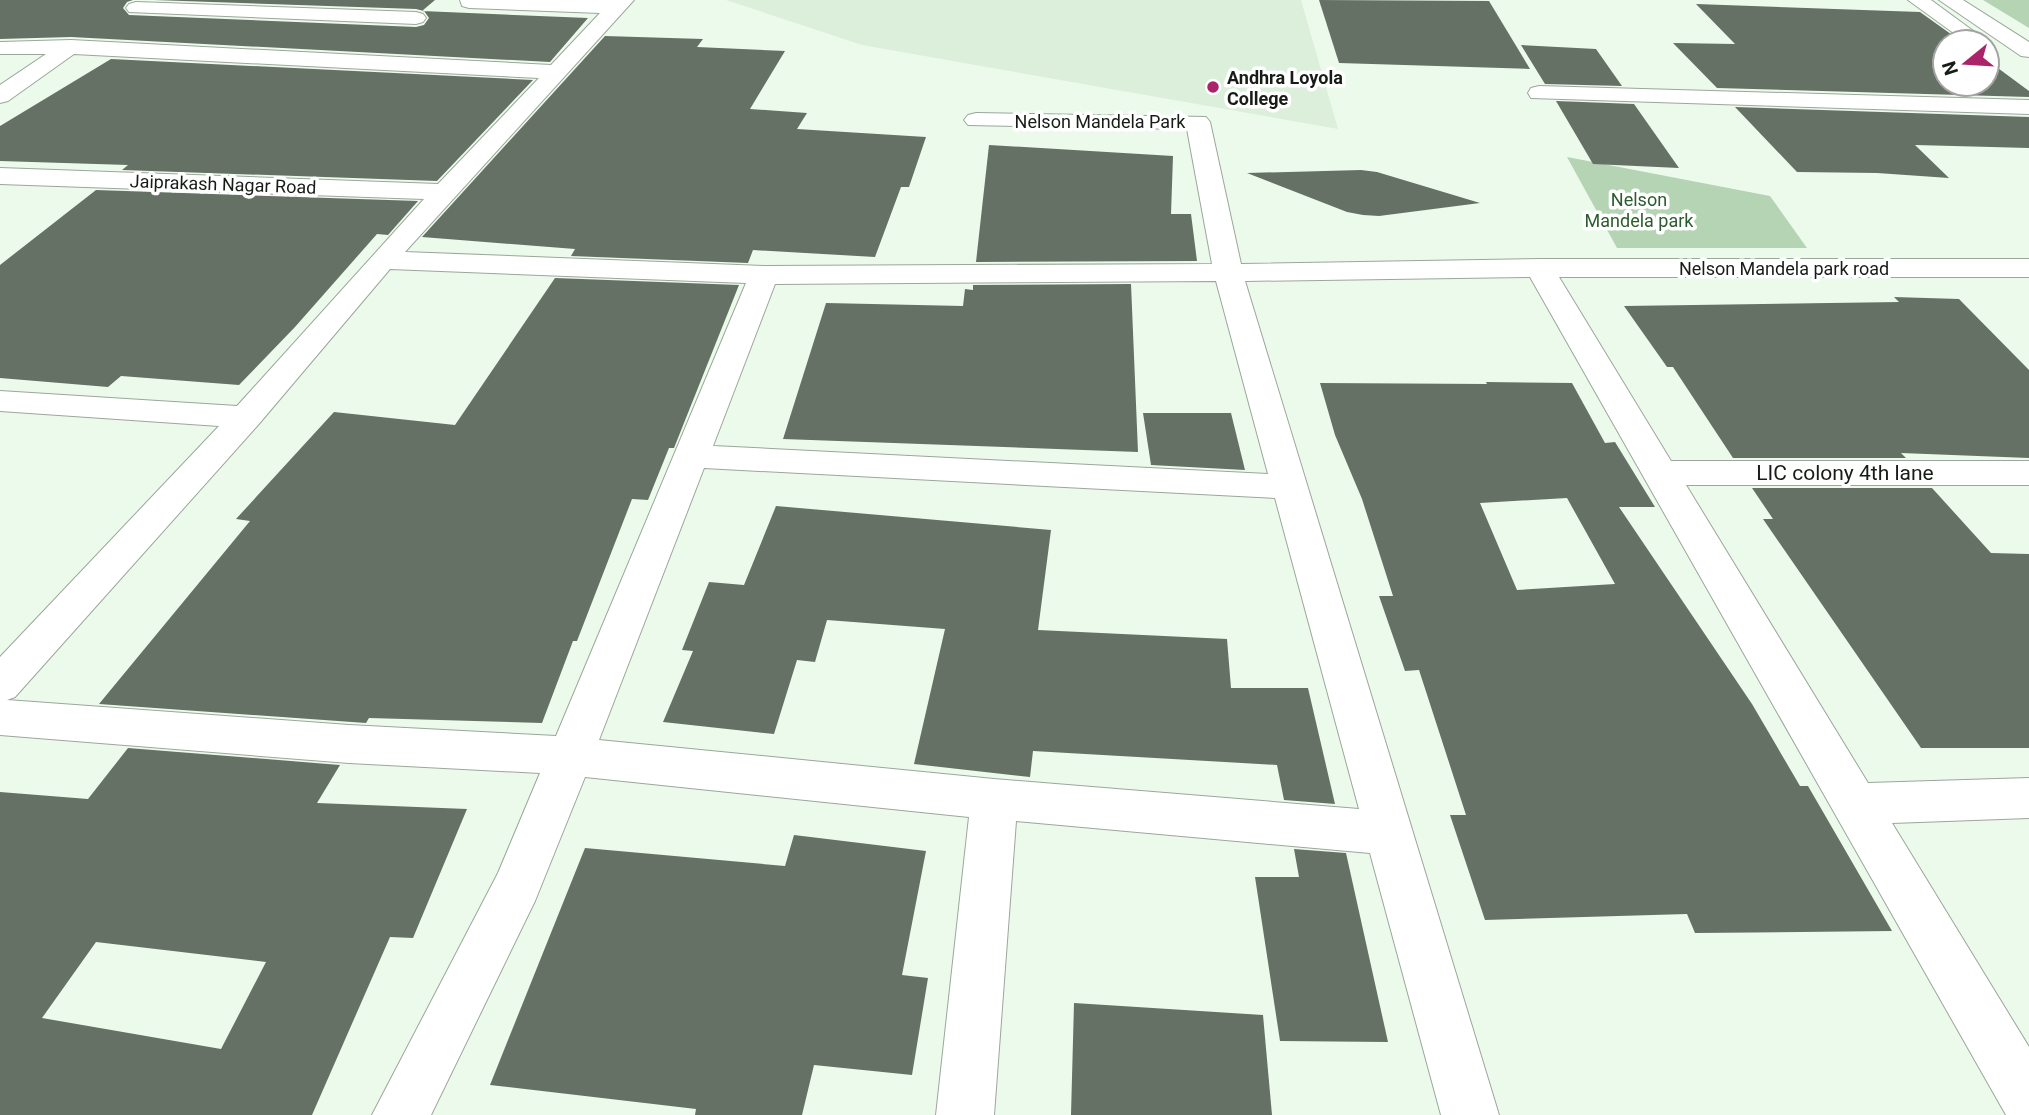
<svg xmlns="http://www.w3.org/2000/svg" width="2029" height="1115" font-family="Roboto,sans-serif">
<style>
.built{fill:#dbefdb}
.green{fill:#b4d4b4}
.building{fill:#657165;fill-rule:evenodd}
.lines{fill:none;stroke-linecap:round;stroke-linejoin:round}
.minor-casing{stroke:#9aa79a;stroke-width:2}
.minor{fill:#fff;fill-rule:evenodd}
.poi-dot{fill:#ab246a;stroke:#fff;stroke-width:2.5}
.labels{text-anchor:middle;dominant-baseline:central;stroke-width:7;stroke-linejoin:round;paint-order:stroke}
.far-poi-label{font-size:18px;font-weight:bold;fill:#171c17;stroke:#fff;text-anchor:start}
.far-street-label{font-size:18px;fill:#171c17;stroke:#fff}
.far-park-label{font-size:18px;fill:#2b5c2d;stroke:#fff}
.street-label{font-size:21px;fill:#171c17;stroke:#fff}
</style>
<rect width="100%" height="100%" fill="#ecfaec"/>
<path class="built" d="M726,0H1301L1338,129L862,45Z"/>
<g class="green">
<path d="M1983,0H2029V28Z"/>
<path d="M1567,157L1770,196L1807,248H1617Z"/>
</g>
<g class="building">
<path d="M0,0H133L127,2L123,8L129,15L416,27L424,25L429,18L424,11L416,9L154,0H435L422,11L588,18L550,62L71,37L0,39Z"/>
<path d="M1319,0L1489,1L1530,69L1339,63Z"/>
<path d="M1696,4L1920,12L1962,42H1945V84H1987V60L2029,91V97L1717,88L1673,43L1735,44Z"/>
<path d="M605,36L703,39L697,47L785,51L750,109L807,113L797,129L926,137L909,187H901L875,257L753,250L748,263L571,256L575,249L422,237Z"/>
<path d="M1521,45L1596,49L1622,86L1545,84Z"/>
<path d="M111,59L533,80L437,181L122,170L128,165L0,161V126Z"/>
<path d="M1556,101L1634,104L1679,168L1593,164Z"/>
<path d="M1735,107L2029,117V148L1915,145L1949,178L1877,173L1797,172Z"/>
<path d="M989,145L1173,156L1171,214H1191L1197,261L976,262Z"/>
<path d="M1361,170L1377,172L1480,203L1379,216L1363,215L1347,212L1247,173Z"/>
<path d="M96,190L418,201L388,235L377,234L295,327L239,385L121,376L108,387L0,378V265Z"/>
<path d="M555,278L739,285L674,448H669L648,500L632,499L577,641H573L542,723L369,718L366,723L99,704L250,521L236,519L334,412L455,425Z"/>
<path d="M1131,284L1138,452L783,439L826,303L963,306L965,289L973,290V285Z"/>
<path d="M1894,297L1959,299L2029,370V458L1901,453L1906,458H1733L1673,367H1667L1624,306L1899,302Z"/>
<path d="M1486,382L1572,383L1605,443L1615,442L1655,507H1619L1752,704L1800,786H1808L1892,931L1695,933L1687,914L1485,920L1450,815H1466L1419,670L1405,671L1379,596H1393L1362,499L1335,435L1320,383L1487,384ZM1567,498L1615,584L1517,590L1480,503Z"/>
<path d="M1143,413H1231L1245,470L1151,465Z"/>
<path d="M1752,488H1932L1991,553L2029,554V748H1921L1763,519H1773Z"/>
<path d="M776,506L1051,530L1038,630L1227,639L1231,688H1308L1335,804L1284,800L1277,765L1033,751L1030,777L914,764L945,629L827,620L815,662L797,660L774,734L663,722L693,651L682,650L709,582L744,585Z"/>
<path d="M128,748L340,765L317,803L467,809L413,938L390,937L312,1115H0V792L88,799ZM96,942L266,962L221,1049L42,1018Z"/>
<path d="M794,835L926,851L902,975L928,978L912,1075L814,1065L802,1115H695L696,1109L490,1085L585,848L785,866Z"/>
<path d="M1294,849L1346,853L1388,1042L1280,1041L1255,877H1299Z"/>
<path d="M1074,1003L1263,1015L1272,1115H1071Z"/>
</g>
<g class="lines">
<defs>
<g id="minor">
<path d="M460,0H634L405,252L764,266L1212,264L1187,129L968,125L964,120L968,115L976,113L1206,117L1210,122L1241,264L1539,259H2029V277H1559L1671,461H2029V485H1686L1868,783L2029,778V818L1892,823L2029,1047V1115H2006L1530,277L1245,281L1499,1115H1441L1370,853L1016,821L994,1115H936L969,817L585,777L535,901L431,1115H372L498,873L540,773L349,763L0,735V657L219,426L0,411V391L237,406L424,199L0,184V168L438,184L539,78L74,54L8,101L0,103V85L46,54H0V42L71,40L551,65L600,13L469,8L462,6ZM390,269L746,283L556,736L349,725L7,700L15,697L258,425ZM1216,281L1268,474L713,446L775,284ZM704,468L1275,498L1359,809L994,779L599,740Z"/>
<path d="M1908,0H1931L1976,33L1973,37H1959Z"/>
<path d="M1939,0H1963L2029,42V57L2021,56Z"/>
<path d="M136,2L416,12L423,14L426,18L423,22L416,24L129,12L126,8L129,4Z"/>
<path d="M1539,86L2029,100V114L1531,98L1528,93L1531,88Z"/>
</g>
</defs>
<use href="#minor" class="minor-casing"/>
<use href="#minor" class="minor"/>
</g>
<circle class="poi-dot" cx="1213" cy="87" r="7"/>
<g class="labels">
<g class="far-poi-label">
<text x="1227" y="77">Andhra Loyola<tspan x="1227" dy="21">College</tspan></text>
</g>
<g class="far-street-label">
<text x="1100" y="121">Nelson Mandela Park</text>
<text transform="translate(223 184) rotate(2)">Jaiprakash Nagar Road</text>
<text x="1784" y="268">Nelson Mandela park road</text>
</g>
<g class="far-park-label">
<text x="1639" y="199">Nelson<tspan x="1639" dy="21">Mandela park</tspan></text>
</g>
<g class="street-label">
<text x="1845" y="473">LIC colony 4th lane</text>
</g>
</g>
<g transform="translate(1966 63) rotate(252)"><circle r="33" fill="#ffffff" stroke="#a2a4a2" stroke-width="2"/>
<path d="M0-5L12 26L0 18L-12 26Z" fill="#ab246a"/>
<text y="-10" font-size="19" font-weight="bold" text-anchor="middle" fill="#171c17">N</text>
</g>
</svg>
